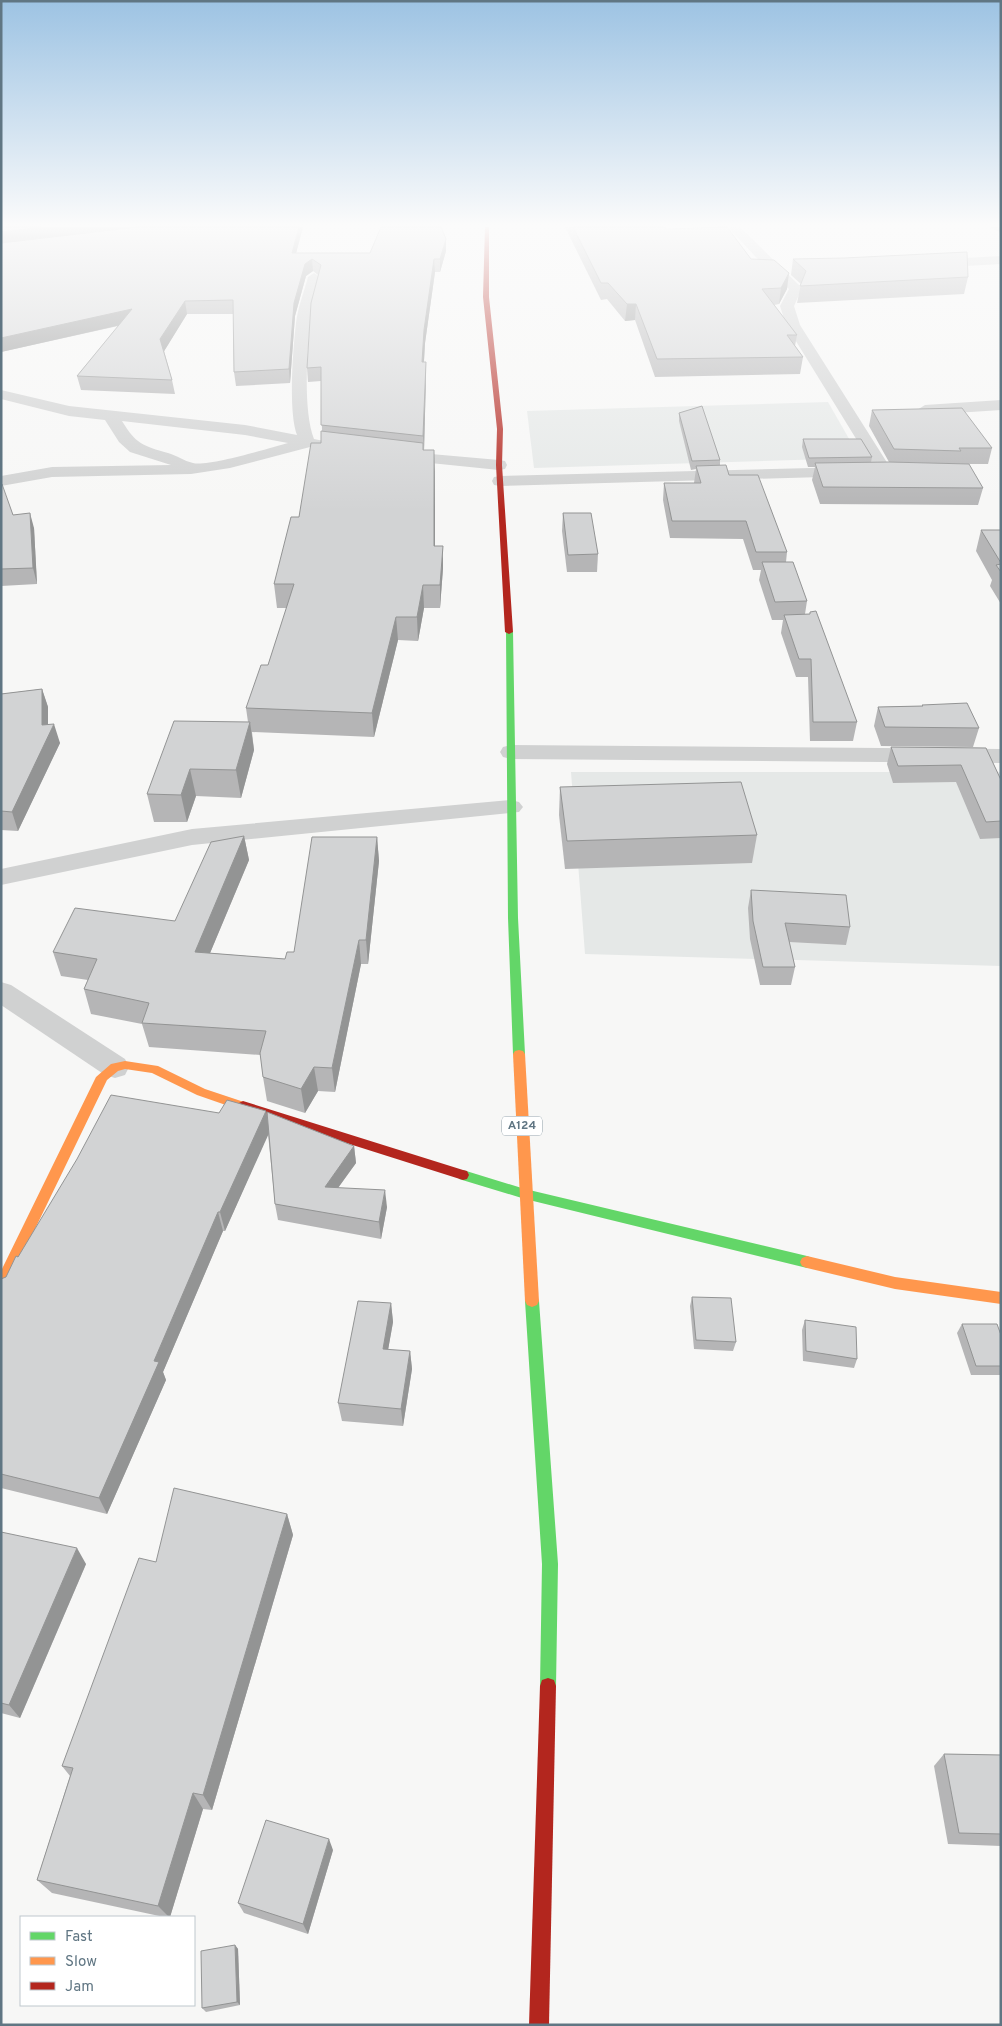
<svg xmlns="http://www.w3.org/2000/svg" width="1002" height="2026" font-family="Overpass,sans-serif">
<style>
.built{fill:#e5e8e7}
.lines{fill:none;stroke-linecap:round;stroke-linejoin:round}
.street{fill:#d0d1d1;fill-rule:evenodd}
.fast{fill:#63d668;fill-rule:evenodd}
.slow{fill:#ff974d;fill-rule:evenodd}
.jam{fill:#b3261e;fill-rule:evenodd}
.wall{fill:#b5b5b6}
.shaded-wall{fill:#939494}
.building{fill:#d2d3d4;stroke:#939494}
.labels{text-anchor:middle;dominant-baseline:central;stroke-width:5;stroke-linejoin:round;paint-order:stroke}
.shield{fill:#fff;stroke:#909fa8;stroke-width:1}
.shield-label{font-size:12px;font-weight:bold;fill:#607683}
</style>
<rect width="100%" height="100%" fill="#f7f7f6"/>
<g class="built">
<path d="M828,402L860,458L534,468L527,411Z"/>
<path d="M571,772H1001V966L585,954Z"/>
</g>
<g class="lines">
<g class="street">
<path d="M728,227H740L802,288L794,306L800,325L893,472L891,476H879L786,325L780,306L789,289L767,269Z"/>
<path d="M1001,256V264L930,268L924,264L930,260Z"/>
<path d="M314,273L320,277C317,292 311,308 310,323C307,353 303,411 314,439L353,447L355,450L353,453L347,455L310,447L230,468L191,474L52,477L1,486V476L52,467L171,465L130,452L119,442L105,420L69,416L1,399V390L69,406L245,425L297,435C288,411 293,350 296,323C298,307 304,292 308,277ZM122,421L245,435L288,443C270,448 207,467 193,463C184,461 176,455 168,453C143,446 136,444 122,421Z"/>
<path d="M1001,400V410L925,415L917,410L925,405Z"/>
<path d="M397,451L499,460L505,461L507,465L505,469L499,470L391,459L389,456Z"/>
<path d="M851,467L857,468L859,472L857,476L500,486L494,485L492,481L494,477L500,476Z"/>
<path d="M511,745L1001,749V763L511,759L503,757L500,752L503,747Z"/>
<path d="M511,800L519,802L523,807L519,812L192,845L1,885V869L192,829Z"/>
<path d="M1,982L11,985L125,1059L129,1067L125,1075L115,1078L105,1075L1,1005Z"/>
</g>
<g class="fast">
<path d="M506,630L513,632L518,918L525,1054L523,1057H515L513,1054L508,918Z"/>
<path d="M463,1170L525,1189L807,1256L812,1258L814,1262L812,1266L807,1268L525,1199L459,1179L457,1175L459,1171Z"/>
<path d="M532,1295L537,1297L539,1301L558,1564L556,1686L554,1692L548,1694L542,1692L540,1686L542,1564L525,1301L527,1297Z"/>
</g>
<g class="slow">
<path d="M519,1050L523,1051L525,1054L539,1301L537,1305L532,1307L527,1305L525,1301L513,1054L515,1051Z"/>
<path d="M125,1061L158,1066L205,1089L247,1103L249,1106L247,1109L243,1111L197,1095L152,1073L125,1069L118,1071L107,1080L6,1289L1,1291V1271L96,1077L111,1064Z"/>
<path d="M807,1256L895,1277L1001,1292V1304L895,1289L807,1268L802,1266L800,1262L802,1258Z"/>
</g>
<g class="jam">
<path d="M485,227H489V297L503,429L502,465L513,632L509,634L505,632L496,465L497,429L483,297Z"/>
<path d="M243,1101L463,1170L467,1171L469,1175L467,1179L463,1180L239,1109L237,1106L239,1103Z"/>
<path d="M548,1678L554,1680L556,1686L549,2025H529L540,1686L542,1680Z"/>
</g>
</g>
<g class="wall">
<path d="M1,227H303L296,253H370L446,251L440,272H435L425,343L424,362H426V376L424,450L435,472V546L443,568L440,608H424L418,641L398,640L374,737L252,732L254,750L241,798L196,796L187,822H154L147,794L248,722L246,708L268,665L287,608H277L274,584L299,517L321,443L322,431L321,381L308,382L307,368L318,275L313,271L306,276L295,316L290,383L236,386L234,372L233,314H187L164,351L172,380L175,394L81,390L77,376L118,326L1,352Z"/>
<path d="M565,227H664L667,229L751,259L787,289L779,304L774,305L797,335L795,346L803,357L800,374L655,377L635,320L625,321L607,299L601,300Z"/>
<path d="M990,227H1001V233Z"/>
<path d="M793,259L968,277L964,294L797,303L801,284L791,275Z"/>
<path d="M872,410L992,448L988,464H969L983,488L978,505L820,504L812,480L815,467H808L802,447L803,439L872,457L871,462H889L869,426Z"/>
<path d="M679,413L720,460V465L729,475L787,552L786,562L807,601L805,614H810V612L857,722L853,741H810L808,677H796L781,633L783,620H772L759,580L761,570H753L743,539L670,538L663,500L664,483H694L696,469L691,470L679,421Z"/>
<path d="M1,486L13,515L34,528L37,584L1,586Z"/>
<path d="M563,513L598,554L597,572H567L562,531Z"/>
<path d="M981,530H1001V604L990,586L992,580L976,551Z"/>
<path d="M42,689L48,707V724L60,743L18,831L1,830V694Z"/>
<path d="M922,705L979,728L973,747L881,746L874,726L878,707L922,706Z"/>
<path d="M891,747L986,748L1001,780V838L980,839L956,782L893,783L887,764Z"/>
<path d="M560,787L757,835L752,863L565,869L559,815Z"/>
<path d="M244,836L249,860L210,953L285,959L294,952L377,837L379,861L368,964H361L335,1092L318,1091L305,1113L267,1101L263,1077L261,1055L149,1047L142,1024L91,1014L84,989L88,980L61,976L53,952L175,921Z"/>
<path d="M751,890L850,927L846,945L789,942L795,967L791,985H760L750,939L748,908Z"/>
<path d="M266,1111L267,1115L354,1146L356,1163L338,1188L387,1207L381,1239L278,1220L275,1204L268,1134L225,1231H223L163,1372L166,1380L107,1514L1,1488V1279L6,1277L18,1257L219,1113Z"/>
<path d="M692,1297L736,1342L733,1351L694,1349L690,1306Z"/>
<path d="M391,1303L393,1322L388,1350L410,1351L412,1369L403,1426L342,1421L338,1403Z"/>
<path d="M805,1320L857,1359L854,1368L803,1361L802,1330Z"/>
<path d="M962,1324L1001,1335V1375H971L957,1333Z"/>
<path d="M287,1514L293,1535L212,1810L203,1809L170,1917H164L52,1893L37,1880L70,1776L62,1766L156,1562Z"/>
<path d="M1,1532L86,1564L20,1718L1,1713Z"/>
<path d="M944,1754L1001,1755V1846L948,1844L934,1766Z"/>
<path d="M333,1850L308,1934L244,1913L238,1903Z"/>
<path d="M235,1945L238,1949L240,2005L206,2012L202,2008Z"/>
</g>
<g class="shaded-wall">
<path d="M42,227H148L1,244V232Z"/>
<path d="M299,227H303L293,265L292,253Z"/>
<path d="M446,239V251L440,272V259Z"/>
<path d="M312,259L313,271L306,276L295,316L290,383L289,369L294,303L305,264Z"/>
<path d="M434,259L435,272L425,343L423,376L422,362L424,330Z"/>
<path d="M789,273L787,289L779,304L781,288Z"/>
<path d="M185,301L187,314L163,353L160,339Z"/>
<path d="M627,304H636L635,320L625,321Z"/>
<path d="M132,309L134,322L1,352V338Z"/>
<path d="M426,362V376L424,451L423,436Z"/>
<path d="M434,450L435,472V568L434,546Z"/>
<path d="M30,513L34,528L37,584L33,568Z"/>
<path d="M443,546V568L440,608V585Z"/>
<path d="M423,585L424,608L418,641L417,617Z"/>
<path d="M396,617L398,640L374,737L372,713Z"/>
<path d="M42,689L48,707V737L54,724L60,743L18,831L12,812L42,725Z"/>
<path d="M250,722L254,750L241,798L236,770Z"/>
<path d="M190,769L196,796L187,822L181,795Z"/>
<path d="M244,836L249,860L200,977L195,952Z"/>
<path d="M377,837L379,861L368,964L366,940Z"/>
<path d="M359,940L361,964L335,1092L332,1068Z"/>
<path d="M314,1067L318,1091L305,1113L301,1089Z"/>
<path d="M266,1111L270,1131L225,1231L220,1212Z"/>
<path d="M354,1146L356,1163L327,1203L325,1187Z"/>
<path d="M385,1190L387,1207L381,1239L379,1222Z"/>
<path d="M218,1212L223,1231L163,1372L166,1380L107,1514L99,1498L154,1361Z"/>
<path d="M391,1303L393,1322L385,1367L383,1349Z"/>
<path d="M410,1351L412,1369L403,1426L401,1409Z"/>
<path d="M287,1514L293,1535L212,1810L203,1795Z"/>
<path d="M77,1548L86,1564L20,1718L9,1705Z"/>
<path d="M193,1793L203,1809L170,1917H169L158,1906Z"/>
<path d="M329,1839L333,1850L308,1934L303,1924Z"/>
<path d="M235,1945L238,1949L240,2005L237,2002Z"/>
</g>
<g class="building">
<path d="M1,227H42L1,232Z"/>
<path d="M138,227H299L292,253H370L381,227H441L446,239L440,259H434L424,330L422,362H426L423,436L321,425V367L307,368L311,303L321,265L312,259L305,264L294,303L289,369L234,372L233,300L185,301L160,339L172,380L77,376L132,309L1,338V243Z"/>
<path d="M573,227H664L667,229L727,227L751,259L774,260L789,273L781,288L762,289L797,335H787L803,357L657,359L636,304H627L608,283H601Z"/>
<path d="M967,252L968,277L800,286L806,271L793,259L844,258Z"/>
<path d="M702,406L720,460L692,461L679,413Z"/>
<path d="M962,408L992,448H959L961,451L894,449L872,410Z"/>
<path d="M321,431L423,443V450H434V546H443L440,585H423L417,617H396L372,713L246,708L261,665H268L294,584H274L291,517H299L311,443H321Z"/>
<path d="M803,439H861L872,457L809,458Z"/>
<path d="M889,462L969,464L983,488L823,487L815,463Z"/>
<path d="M726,465L729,475H758L787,552H756L746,521H672L664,483H701L696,466Z"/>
<path d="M2,484L13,515L30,513L33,568L1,569V486Z"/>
<path d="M563,513H591L598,554L568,555Z"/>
<path d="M981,530H1001V563Z"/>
<path d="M762,562H793L807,601L775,602Z"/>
<path d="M1001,564V572L996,565Z"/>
<path d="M816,611L857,722H813L811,659H799L784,615L810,614V612Z"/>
<path d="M42,689V725L54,724L12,812L1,811V694Z"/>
<path d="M967,703L979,728L885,727L878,707L923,706L922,705Z"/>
<path d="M174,721L250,722L236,770L190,769L181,795L147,794Z"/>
<path d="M891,747L986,748L1001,780V821L986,822L961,765L898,766Z"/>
<path d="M741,782L757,835L567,841L560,787Z"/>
<path d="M244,836L195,952L285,959L287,952H294L312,837H377L366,940H359L332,1068L314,1067L301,1089L263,1077L260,1053L266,1031L142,1023L149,1003L84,989L97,959L53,952L75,908L175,921L211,842Z"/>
<path d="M751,890L846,895L850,927L785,923L795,967H763L753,921Z"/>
<path d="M111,1095L219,1113L227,1100L266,1111L220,1212H218L154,1361L159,1362L99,1498L1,1474V1279L6,1277L16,1256L18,1257L77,1159Z"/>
<path d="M267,1112L354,1146L325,1187L385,1190L379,1222L275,1204Z"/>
<path d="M692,1297L731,1298L736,1342L696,1340Z"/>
<path d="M358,1301L391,1303L383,1349L410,1351L401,1409L338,1403Z"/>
<path d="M805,1320L856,1327L857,1359L806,1351Z"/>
<path d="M962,1324H997L1001,1335V1366H976Z"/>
<path d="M174,1488L287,1514L203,1795L193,1793L158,1906L37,1880L73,1768L62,1766L139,1558L156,1562Z"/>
<path d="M1,1532L77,1548L9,1705L1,1703Z"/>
<path d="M944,1754L1001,1755V1834L959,1833Z"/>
<path d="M266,1820L329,1839L303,1924L238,1903Z"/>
<path d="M235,1945L237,2002L202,2008L201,1951Z"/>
</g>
<linearGradient id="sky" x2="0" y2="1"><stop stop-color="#9dc3e3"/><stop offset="0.44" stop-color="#fbfbfb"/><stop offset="1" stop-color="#fbfbfb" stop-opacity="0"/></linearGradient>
<rect width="1002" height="511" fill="url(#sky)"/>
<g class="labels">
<rect class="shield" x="502" y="1116.5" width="40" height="19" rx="4"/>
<g class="shield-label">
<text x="522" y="1126">A124</text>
</g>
</g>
<rect width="1002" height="2026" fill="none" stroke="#607683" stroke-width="5"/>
<rect x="20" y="1916" width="175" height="90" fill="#ffffff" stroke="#bfc8cd"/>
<rect x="30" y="1932" width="25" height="8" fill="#63d668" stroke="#bfc8cd"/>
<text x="65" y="1941" font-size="15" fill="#607683">Fast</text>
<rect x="30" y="1957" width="25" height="8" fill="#ff974d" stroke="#bfc8cd"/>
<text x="65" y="1966" font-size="15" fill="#607683">Slow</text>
<rect x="30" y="1982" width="25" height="8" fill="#b3261e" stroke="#bfc8cd"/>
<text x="65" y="1991" font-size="15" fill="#607683">Jam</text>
</svg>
